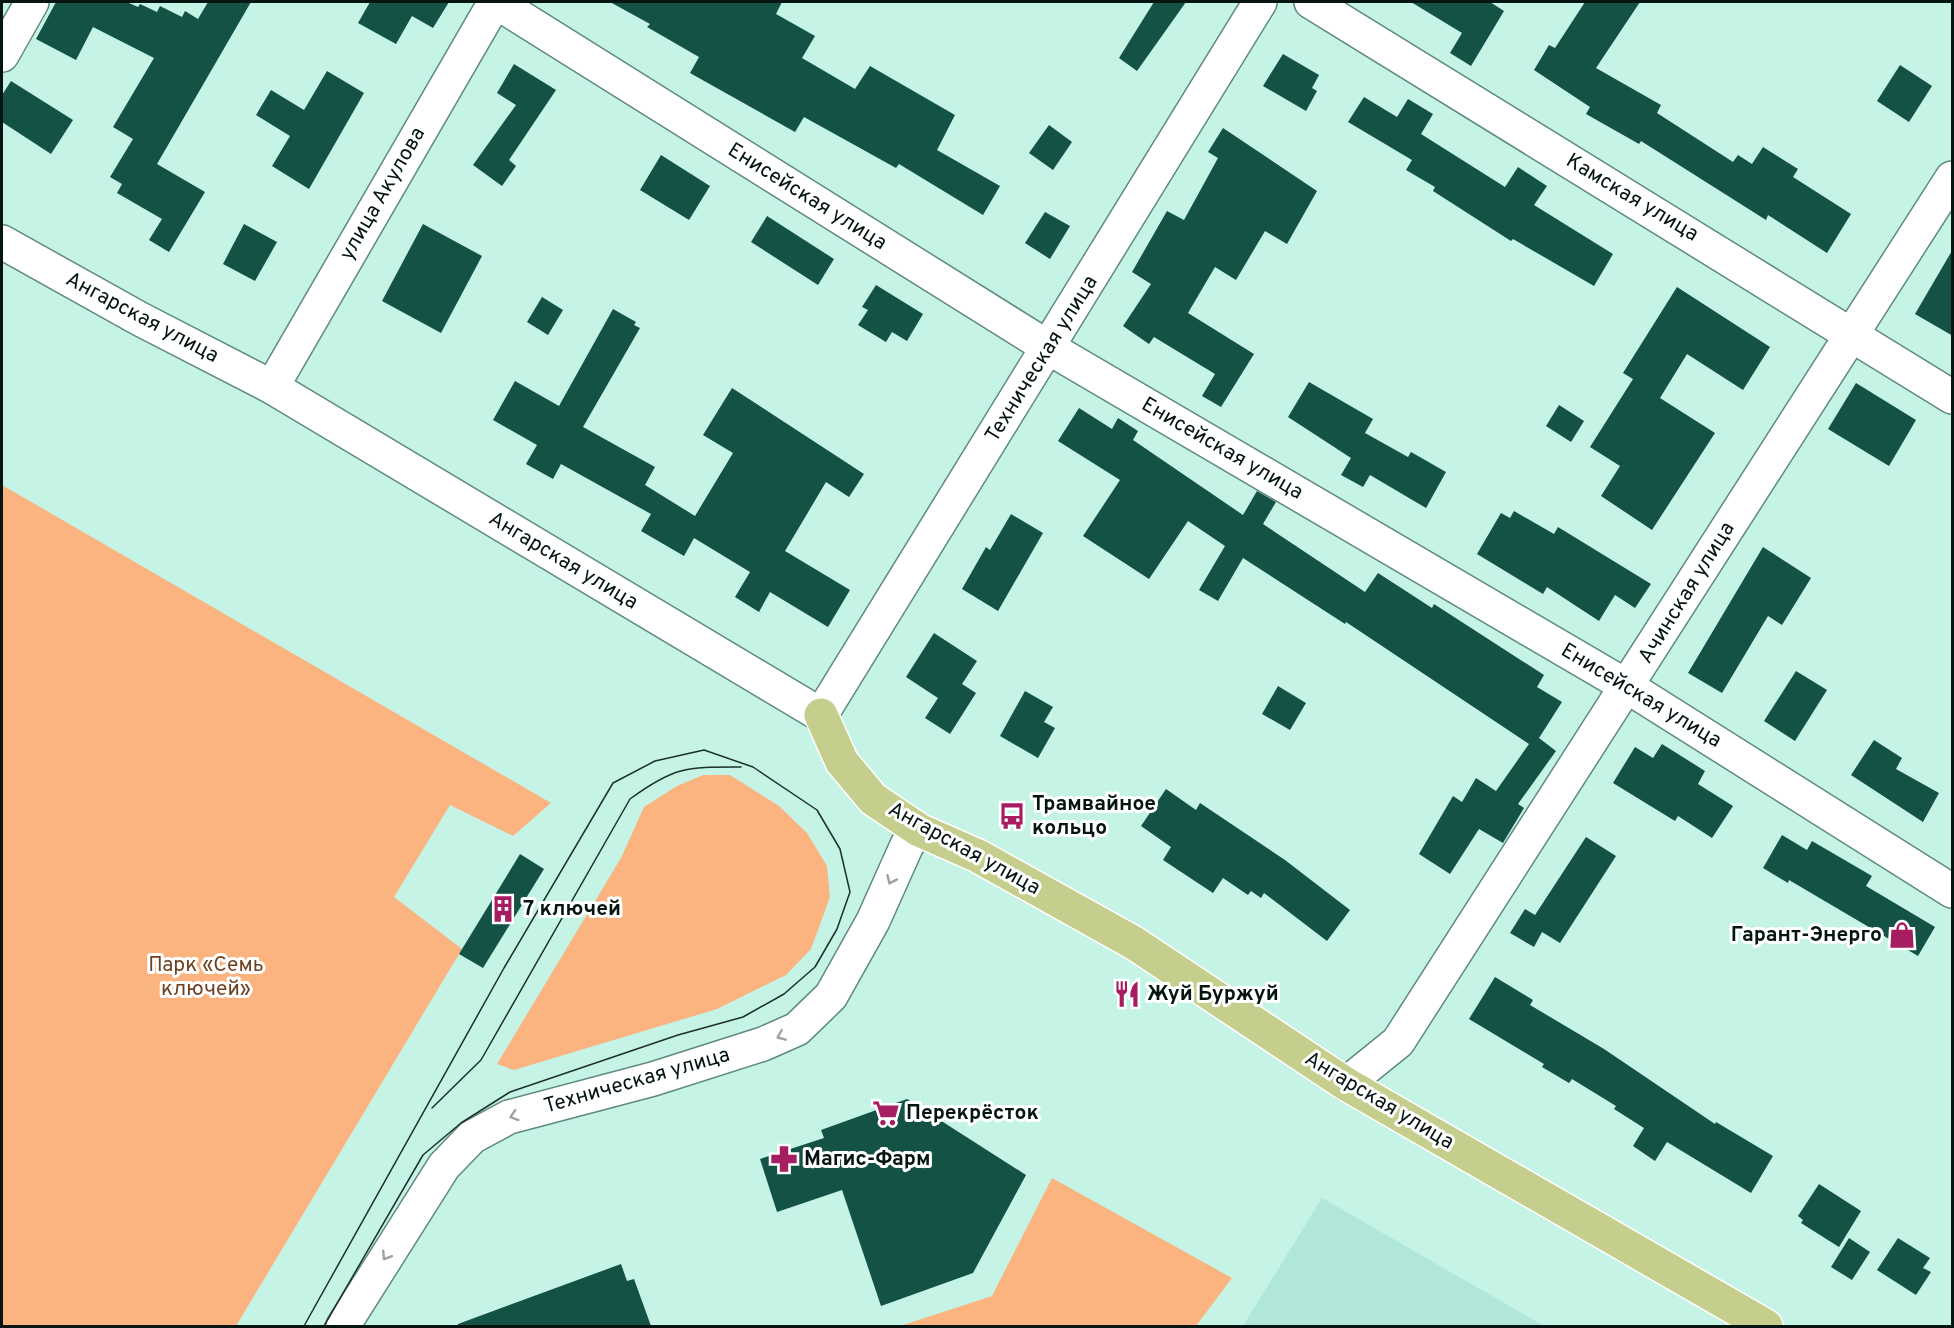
<svg xmlns="http://www.w3.org/2000/svg" width="1954" height="1328" font-family="Overpass,sans-serif">
<style>
.built{fill:#b0e7d8}
.green{fill:#fbb47f}
.building{fill:#135245}
.lines{fill:none;stroke-linecap:round;stroke-linejoin:round}
.minor-casing{stroke:#5f8a7f;stroke-width:36}
.major-casing{stroke:#fff;stroke-width:36}
.minor{stroke:#fff;stroke-width:33}
.major{stroke:#c5ce8c;stroke-width:33}
.tram{stroke:#1c302b;stroke-width:1.5}
.oneway{stroke:#9ba2a0}
.labels{text-anchor:middle;dominant-baseline:central;stroke-width:6;stroke-linejoin:round;paint-order:stroke}
.street-label{font-size:21px;fill:#051612;stroke:#fff}
.poi-label{font-size:21px;font-weight:bold;fill:#051612;stroke:#fff;text-anchor:start}
.park-label{font-size:21px;fill:#6e4220;stroke:#fff}
</style>
<rect width="100%" height="100%" fill="#c5f3e6"/>
<path class="built" d="M1322,1198L1544,1326H1243Z"/>
<g class="green">
<path d="M2,485L551,803L513,836L450,805L394,897L462,949L236,1326H2Z"/>
<path d="M703,775H730L779,806L807,833L827,866L830,897L811,949L786,975L717,1009L514,1070L497,1064L621,858L644,807L677,786Z"/>
<path d="M1052,1178L1232,1278L1196,1326H900L992,1296Z"/>
</g>
<g class="building">
<path d="M56,2H127L138,7L140,4L157,12L160,6L182,17L185,11L198,19L208,2H251L157,164L205,192L169,252L149,240L162,219L117,193L122,184L110,177L133,139L113,127L154,58L93,27L76,60L36,39Z"/>
<path d="M370,2H449L433,28L412,16L396,44L358,23Z"/>
<path d="M610,2H782L776,14L815,36L802,58L855,89L870,66L955,115L937,150L1000,186L983,215L899,164L896,168L804,117L795,132L690,73L699,57L647,27L650,24Z"/>
<path d="M1154,2H1186L1137,71L1119,58Z"/>
<path d="M1411,2H1490L1504,11L1471,66L1450,53L1462,33Z"/>
<path d="M1585,2H1640L1596,68L1661,105L1657,113L1733,162L1738,155L1752,164L1763,147L1798,169L1793,177L1851,214L1827,253L1768,215L1766,220L1641,141L1639,144L1586,114L1590,107L1534,70L1549,45L1555,48Z"/>
<path d="M1283,54L1319,75L1312,88L1317,91L1306,111L1263,86Z"/>
<path d="M514,64L556,90L509,160L516,166L502,186L473,165L516,105L497,93Z"/>
<path d="M1900,65L1932,86L1909,122L1877,101Z"/>
<path d="M327,71L364,93L309,189L272,166L290,136L256,115L271,90L304,110Z"/>
<path d="M11,81L73,120L51,154L2,122V95Z"/>
<path d="M1364,97L1397,117L1408,99L1433,114L1421,134L1505,187L1518,167L1547,186L1534,205L1613,254L1594,286L1513,239L1511,241L1433,191L1435,187L1406,170L1412,160L1348,122Z"/>
<path d="M1049,125L1072,142L1053,170L1029,153Z"/>
<path d="M1223,128L1317,191L1287,244L1265,231L1236,280L1215,267L1188,313L1254,354L1221,407L1202,396L1215,374L1154,337L1149,344L1123,326L1151,284L1132,272L1167,211L1184,220L1218,158L1208,152Z"/>
<path d="M661,155L710,186L689,220L640,190Z"/>
<path d="M1045,212L1070,226L1050,259L1025,243Z"/>
<path d="M767,216L834,259L818,285L751,242Z"/>
<path d="M244,224L277,242L255,281L223,264Z"/>
<path d="M423,224L482,256L441,333L382,301Z"/>
<path d="M1953,249V336L1915,314Z"/>
<path d="M876,285L923,314L907,341L892,332L886,342L858,325L868,310L862,307Z"/>
<path d="M1677,287L1770,347L1743,390L1687,354L1660,398L1715,433L1652,530L1601,496L1620,466L1590,447L1633,379L1623,373Z"/>
<path d="M542,297L563,310L548,335L527,322Z"/>
<path d="M613,309L636,322L634,325L640,328L583,427L655,467L645,485L695,516L733,453L703,435L732,388L864,474L849,497L826,482L785,551L850,590L828,627L770,592L759,612L735,597L750,572L694,538L684,556L641,531L651,514L561,464L553,479L526,464L537,445L493,420L515,381L559,406Z"/>
<path d="M1309,382L1373,419L1365,433L1408,457L1411,452L1446,472L1426,508L1370,475L1363,487L1341,475L1351,458L1288,417Z"/>
<path d="M1856,383L1916,420L1889,466L1828,429Z"/>
<path d="M1559,405L1584,421L1571,442L1546,426Z"/>
<path d="M1079,408L1112,429L1118,418L1138,431L1133,440L1243,515L1257,491L1276,502L1263,524L1365,592L1378,573L1432,608L1434,604L1544,675L1537,687L1562,702L1539,738L1556,751L1518,804L1524,808L1503,843L1479,829L1450,874L1419,854L1453,796L1462,802L1476,778L1496,791L1529,744L1346,622L1345,624L1243,558L1218,601L1199,590L1225,546L1188,521L1149,579L1083,536L1120,480L1058,441Z"/>
<path d="M1514,511L1554,534L1558,527L1651,584L1635,608L1615,595L1599,621L1547,587L1543,594L1477,554L1501,513L1510,518Z"/>
<path d="M1011,514L1043,533L998,611L962,589L986,547L990,550Z"/>
<path d="M1763,547L1811,578L1782,625L1768,616L1722,693L1688,673Z"/>
<path d="M934,633L977,661L962,684L976,693L950,734L925,718L938,698L906,677Z"/>
<path d="M1796,671L1827,690L1795,741L1764,721Z"/>
<path d="M1278,686L1306,703L1290,730L1262,714Z"/>
<path d="M1025,691L1053,707L1044,722L1055,728L1038,758L1000,736Z"/>
<path d="M1874,740L1902,758L1896,769L1939,793L1923,822L1851,775Z"/>
<path d="M1662,744L1705,771L1698,784L1733,806L1712,838L1678,816L1675,821L1613,783L1635,747L1653,758Z"/>
<path d="M1166,789L1196,810L1200,803L1285,860L1350,910L1327,941L1264,893L1261,898L1251,891L1248,895L1223,878L1213,893L1163,860L1171,847L1141,826Z"/>
<path d="M1782,835L1807,850L1812,841L1872,876L1866,886L1935,927L1918,956L1789,880L1788,883L1763,868Z"/>
<path d="M1586,837L1616,856L1560,943L1542,932L1534,947L1510,933L1525,909L1535,915Z"/>
<path d="M520,854L544,869L483,968L459,954Z"/>
<path d="M1495,977L1533,1000L1530,1005L1604,1049L1715,1124L1716,1122L1773,1156L1751,1193L1667,1142L1655,1161L1633,1146L1644,1128L1614,1109L1616,1106L1572,1079L1569,1083L1542,1067L1544,1064L1469,1019Z"/>
<path d="M907,1099L1026,1175L973,1273L881,1306L842,1190L777,1212L760,1159L824,1138L821,1130Z"/>
<path d="M1819,1184L1861,1211L1839,1247L1801,1223L1803,1220L1798,1216Z"/>
<path d="M1849,1238L1870,1252L1852,1280L1831,1267Z"/>
<path d="M1898,1238L1930,1258L1923,1268L1931,1272L1916,1295L1877,1270Z"/>
<path d="M621,1264L627,1281L634,1279L651,1326H458V1324Z"/>
</g>
<g class="lines">
<defs>
<g id="minor">
<path d="M496,2L1049,348L1628,687L1952,891"/>
<path d="M1311,2L1952,397"/>
<path d="M2,55L32,2"/>
<path d="M2,242L140,319L272,387L821,715L1260,2"/>
<path d="M272,387L495,2"/>
<path d="M1346,1084L1398,1042L1952,178"/>
<path d="M343,1326L444,1166L472,1137L509,1117L653,1079L763,1044L797,1029L831,996L873,921L907,845L919,830"/>
</g>
<path id="major" d="M821,715L842,762L873,799L919,830L978,856L1134,943L1346,1084L1766,1326"/>
</defs>
<use href="#minor" class="minor-casing"/>
<use href="#major" class="major-casing"/>
<use href="#minor" class="minor"/>
<use href="#major" class="major"/>
<g class="tram">
<path d="M432,1108L481,1060L630,799C675,766 687,767 741,767"/>
<path d="M304,1326L504,968L613,783L655,761L704,750L753,767L817,810L840,849L850,892L837,929L815,967L784,994L743,1017L678,1035L510,1092L461,1123L423,1155L324,1326"/>
</g>
</g>
<defs><path id="oneway-chevron" d="M-2-3.5L2.5 0L-2 3.5" fill="none" stroke-width="1.6" stroke-linecap="round" stroke-linejoin="round" transform="scale(1.5)"/></defs>
<g class="oneway">
<use href="#oneway-chevron" transform="translate(891 880) rotate(114)"/>
<use href="#oneway-chevron" transform="translate(781 1036) rotate(157)"/>
<use href="#oneway-chevron" transform="translate(514 1116) rotate(162)"/>
<use href="#oneway-chevron" transform="translate(386 1256) rotate(122)"/>
</g>
<defs>
<symbol id="bus-bare" viewBox="-9 -9 18 18"><path d="M-5-6H5V4H4V6H2V4H-2V6H-4V4H-5ZM-3.5-4V0h7V-4ZM-3.5 1.2v1.5H-2V1.2ZM2 1.2v1.5H3.5V1.2Z" fill="#a71d62" stroke="#fff" stroke-width="2.5" paint-order="stroke"/></symbol>
<symbol id="building-bare" viewBox="-9 -9 18 18"><path d="M-4-6H4V6H1V3H-1V6H-4ZM-2.5-4.3h1.7v1.8h-1.7ZM.8-4.3h1.7v1.8H.8ZM-2.5-1h1.7V.8h-1.7ZM.8-1h1.7V.8H.8Z" fill="#a71d62" stroke="#fff" stroke-width="2.5" paint-order="stroke"/></symbol>
<symbol id="shop-bare" viewBox="-9 -9 18 18"><path d="M-5-2.5h2.3a2.7 3.5 0 0 1 5.4 0H5L5.5 6h-11ZM-1.5-2.5h3a1.5 2.3 0 0 0-3 0Z" fill="#a71d62" stroke="#fff" stroke-width="2.5" paint-order="stroke"/></symbol>
<symbol id="restaurant-bare" viewBox="-9 -9 18 18"><path d="M-5-6h1v4h1v-4h1v4h1v-4h1v5L-1.5 .5V6h-2V.5L-5-1ZM5-6V6H3V1.5H1.5Q1.5-4 5-6Z" fill="#a71d62" stroke="#fff" stroke-width="2.5" paint-order="stroke"/></symbol>
<symbol id="supermarket-bare" viewBox="-9 -9 18 18"><path d="M-6-5.5h2.5l.6 2H6L4.5 2H-2.5L-4.4-4H-6ZM-1.5 3.2a1.3 1.3 0 1 0 .1 0ZM3 3.2a1.3 1.3 0 1 0 .1 0Z" fill="#a71d62" stroke="#fff" stroke-width="2.5" paint-order="stroke"/></symbol>
<symbol id="pharmacy-bare" viewBox="-9 -9 18 18"><path d="M-2-6h4v4h4v4h-4v4h-4v-4h-4v-4h4Z" fill="#a71d62" stroke="#fff" stroke-width="2.5" paint-order="stroke"/></symbol>
</defs>
<g fill-rule="evenodd">
<use href="#bus-bare" x="993" y="797" width="38" height="38"/>
<use href="#building-bare" x="484" y="890" width="38" height="38"/>
<use href="#shop-bare" x="1883" y="916" width="38" height="38"/>
<use href="#restaurant-bare" x="1108" y="975" width="38" height="38"/>
<use href="#supermarket-bare" x="867" y="1094" width="38" height="38"/>
<use href="#pharmacy-bare" x="765" y="1140" width="38" height="38"/>
</g>
<g class="labels">
<g class="street-label">
<text transform="translate(383 194) rotate(-60)">улица Акулова</text>
<text transform="translate(807 197) rotate(32)">Енисейская улица</text>
<text transform="translate(1632 198) rotate(31)">Камская улица</text>
<text transform="translate(142 318) rotate(28)">Ангарская улица</text>
<text transform="translate(1042 359) rotate(-58)">Техническая улица</text>
<text transform="translate(1222 449) rotate(30)">Енисейская улица</text>
<text transform="translate(563 561) rotate(31)">Ангарская улица</text>
<text transform="translate(1687 593) rotate(-58)">Ачинская улица</text>
<text transform="translate(1641 696) rotate(31)">Енисейская улица</text>
<text transform="translate(964 849) rotate(29)">Ангарская улица</text>
<text transform="translate(637 1081) rotate(-16)">Техническая улица</text>
<text transform="translate(1379 1101) rotate(31)">Ангарская улица</text>
</g>
<g class="poi-label">
<text x="1032" y="804">Трамвайное<tspan x="1032" dy="24">кольцо</tspan></text>
<text x="523" y="909">7 ключей</text>
<text x="1882" y="935" text-anchor="end">Гарант-Энерго</text>
<text x="1147" y="994">Жуй Буржуй</text>
<text x="906" y="1113">Перекрёсток</text>
<text x="804" y="1159">Магис-Фарм</text>
</g>
<g class="park-label">
<text x="206" y="965">Парк «Семь<tspan x="206" dy="24">ключей»</tspan></text>
</g>
</g>
<rect width="1954" height="1328" fill="none" stroke="#051612" stroke-width="6"/>
</svg>
